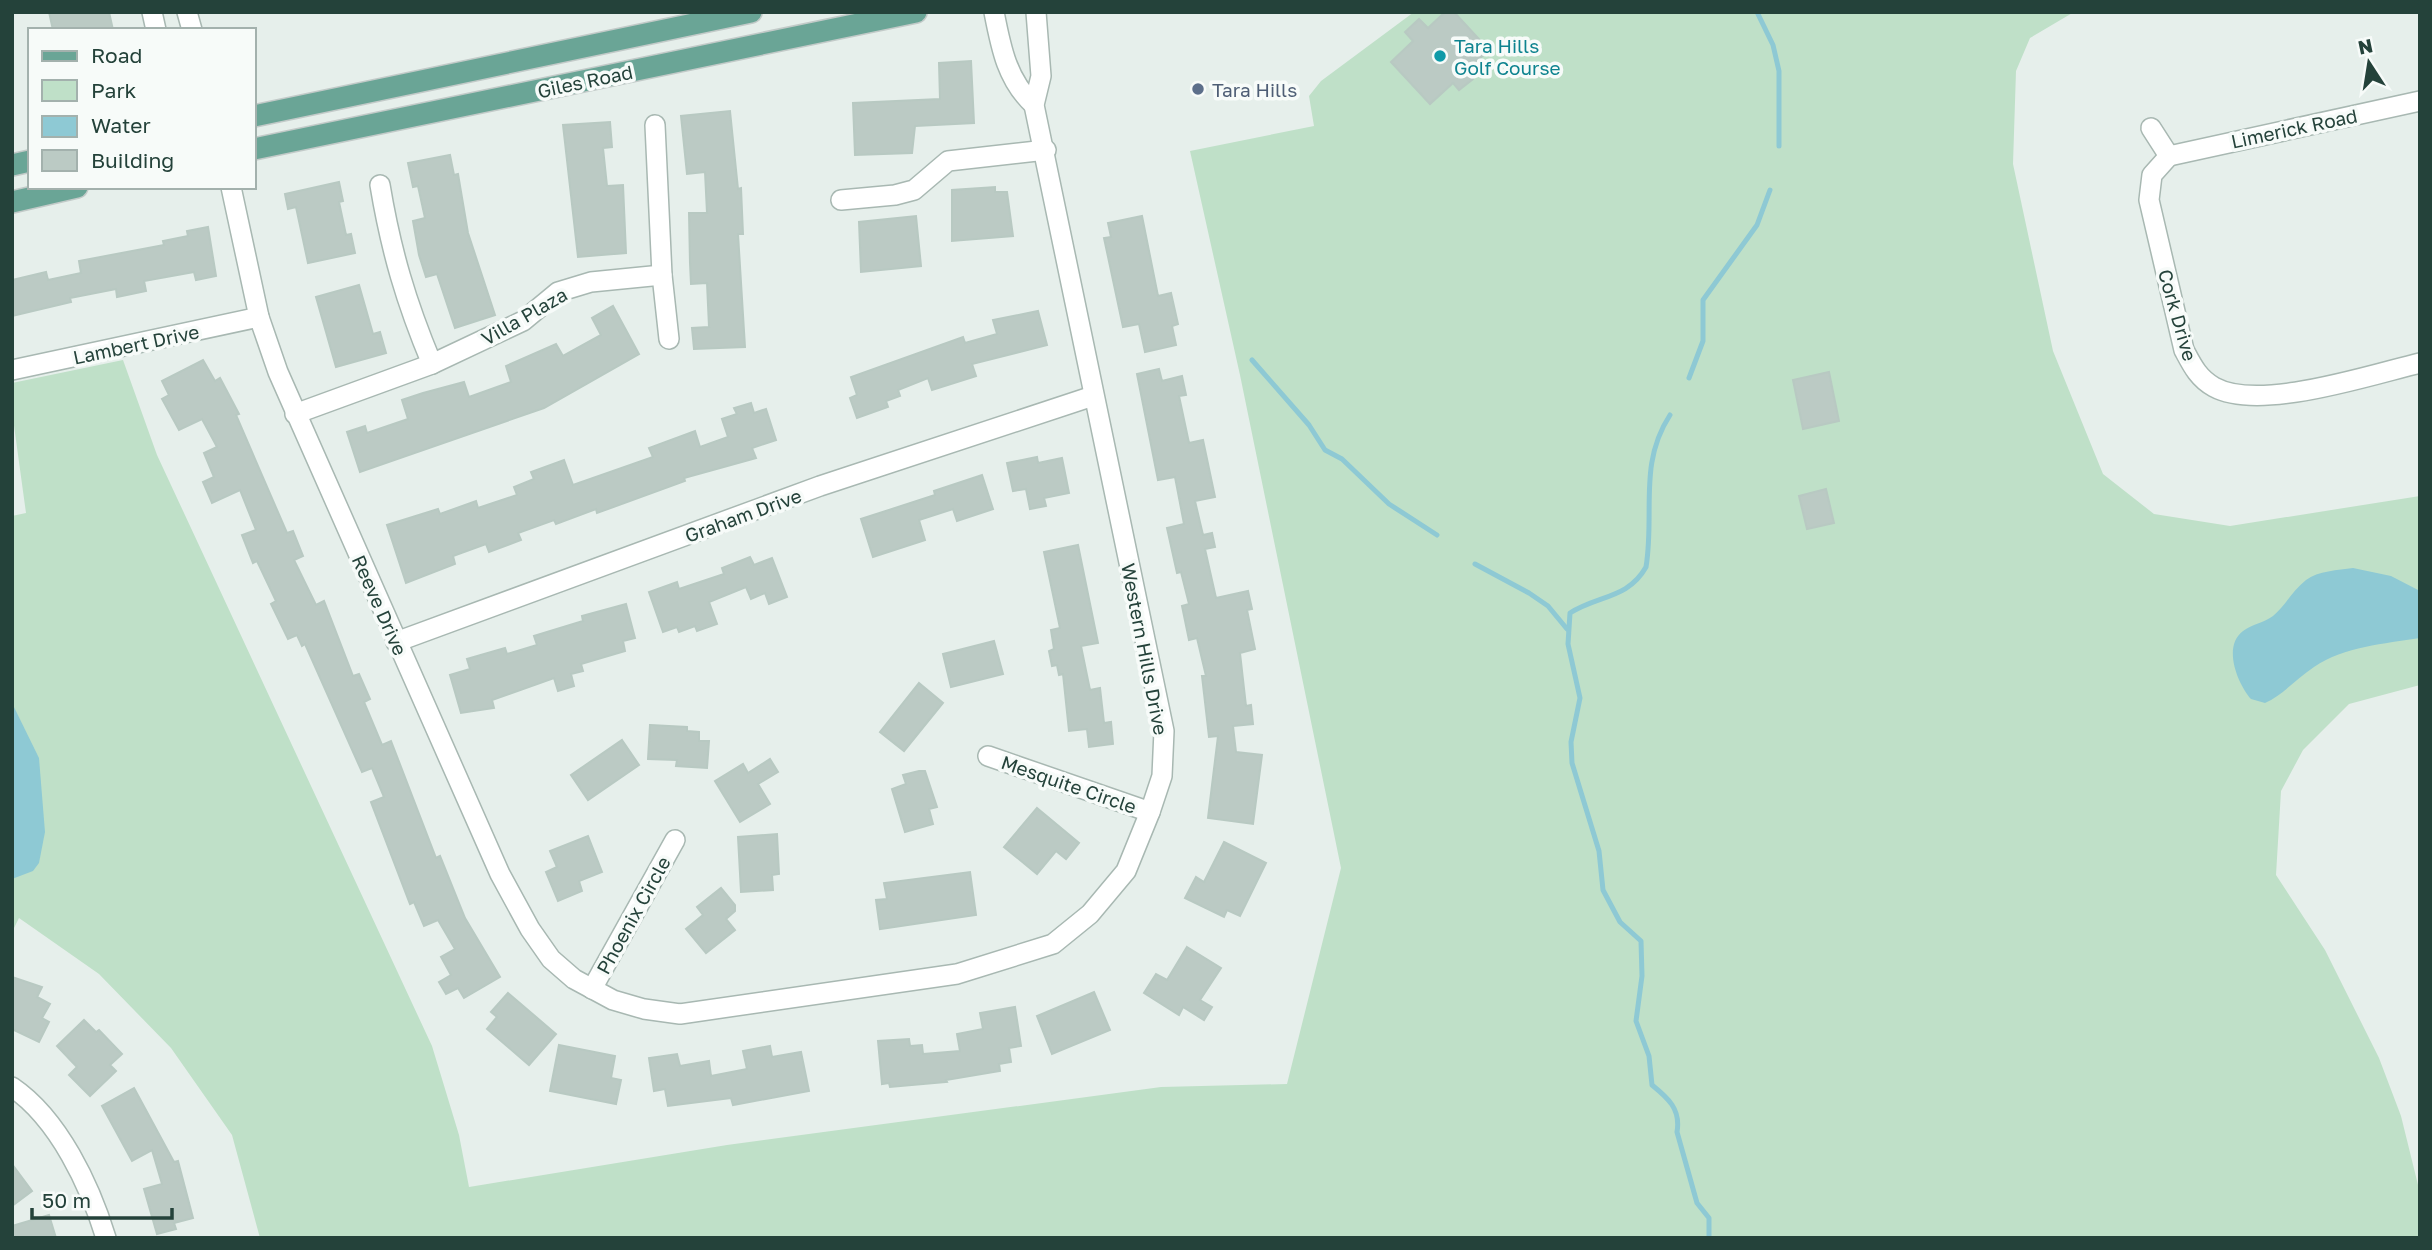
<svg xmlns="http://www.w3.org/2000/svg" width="2432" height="1250" font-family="'Golos Text',sans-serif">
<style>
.green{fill:#bfe0c8}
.water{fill:#8ec9d4}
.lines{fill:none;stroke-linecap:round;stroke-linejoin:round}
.stream{stroke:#8ec9d4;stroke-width:5}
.building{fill:#bbcac4;stroke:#b8c9c2;stroke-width:2}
.street-casing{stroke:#a8b8b2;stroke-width:22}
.primary-casing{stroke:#c2cac8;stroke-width:24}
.street{stroke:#fff;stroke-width:19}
.primary{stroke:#6aa596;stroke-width:21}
.culture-dot{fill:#0f9aa8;stroke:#f7fbf9;stroke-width:2.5}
.service-dot{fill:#5c6f8a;stroke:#f7fbf9;stroke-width:2.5}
.labels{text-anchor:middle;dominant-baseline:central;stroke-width:7;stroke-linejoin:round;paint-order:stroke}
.culture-label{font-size:19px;fill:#0d838f;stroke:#f7fbf9;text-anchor:start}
.street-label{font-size:19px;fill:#24423a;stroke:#f7fbf9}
.service-label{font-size:19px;fill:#4e5e75;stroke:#f7fbf9;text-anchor:start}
</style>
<rect width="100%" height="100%" fill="#e6efeb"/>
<path class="green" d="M1414,12H2074L2030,38L2016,71L2013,164L2053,351L2103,474L2154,514L2230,526L2420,496V685L2349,704L2303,750L2281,791L2276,875L2325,950L2379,1058L2401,1116L2420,1193V1238H260L232,1135L171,1048L99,974L19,918L12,932V516L26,513L12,411V383L123,360L157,455L432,1046L459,1135L469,1187L727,1145L1161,1087L1287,1084L1341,868L1240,375L1190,151L1314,126L1309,96L1321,81Z"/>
<g class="water">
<path d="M2353,568L2391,576L2420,591V638C2384,644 2345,646 2314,667C2297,678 2283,695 2265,703L2251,699C2238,684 2222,647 2243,631C2252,624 2264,623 2273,616C2285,606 2293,590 2306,580C2318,571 2338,570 2353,568Z"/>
<path d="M12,703L39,758L45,832L39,863L33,871L12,879Z"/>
</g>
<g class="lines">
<g class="stream">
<path d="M1757,12L1773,45L1779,71V146"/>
<path d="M1252,360L1309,425L1325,450L1342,459L1389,504L1437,535"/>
<path d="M1689,378L1703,341V300L1757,225L1770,190"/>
<path d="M1670,415C1638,464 1655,513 1646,567C1628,599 1598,595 1570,613L1568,644L1580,698L1571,742L1572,763L1599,851L1603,890L1620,922L1641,941L1642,976L1636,1021L1649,1056L1652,1085C1668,1098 1681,1109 1677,1132L1697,1203L1709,1218V1238"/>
<path d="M1475,564L1529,593L1548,606L1567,629"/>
</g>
</g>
<g class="building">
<path d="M49,12H109L113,30H53Z"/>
<path d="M1445,12H1454L1489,50L1466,71L1473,79L1459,90L1453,83L1430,104L1391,62L1413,41L1405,32L1419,19L1428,28Z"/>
<path d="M971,61L974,123L915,126L912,153L855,155L853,103L940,99L939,63Z"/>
<path d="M730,111L738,189L741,188L743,234H738L745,347L694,349L692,328L709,327L707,283L691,284L690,263L689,213H707L705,172L687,174L681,116Z"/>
<path d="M610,122L612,147L603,148L607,186L623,185L626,253L578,257L563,125Z"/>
<path d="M450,155L454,175L458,174L468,233L495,315L455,328L437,274L426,277L419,255L413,221L425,218L418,186L413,187L408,163Z"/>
<path d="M339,182L343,201L339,202L346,235L351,234L355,253L308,263L296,207L288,209L285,194Z"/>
<path d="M995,187V192H1007L1013,236L952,241V190Z"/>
<path d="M916,216L921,266L861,272L859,222Z"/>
<path d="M1142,216L1158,296L1171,293L1178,324L1172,326L1176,345L1145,352L1139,324L1123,327L1104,238L1111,237L1108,223Z"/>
<path d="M208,227L216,276L196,280L194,272L144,281L146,291L117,297L116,289L70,298L71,302L12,316V280L46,272L48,280L81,273L79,261L164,245L163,241L188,236L187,231Z"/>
<path d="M359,285L373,334L380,332L386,353L336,367L316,297Z"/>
<path d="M613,306L639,354L544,408L360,472L347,432L365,426L367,433L408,419L402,400L423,393L464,382L469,397L511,382L506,366L556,344L563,356L601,335L592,318Z"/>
<path d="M1038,311L1047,345L972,364L976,376L932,390L928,378L898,390L900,396L886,401L888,407L857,418L850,398L857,395L851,377L963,337L965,343L997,334L993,320Z"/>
<path d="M203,360L215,381L220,378L239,414L236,415L287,533L293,531L303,556L294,560L316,605L324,601L353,676L359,674L370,699L364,702L382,745L391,741L436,858L440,856L465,918L500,977L464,998L458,988L446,994L439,982L451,975L441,957L455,949L438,920L424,926L414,902L410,904L371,802L384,797L372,768L362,772L305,644L302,646L297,635L288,639L271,604L276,601L257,561L253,563L242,535L256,530L240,490L212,503L203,482L214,477L204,453L217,447L202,419L179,430L162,399L169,395L162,381Z"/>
<path d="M1159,369L1162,381L1182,376L1186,395L1179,396L1189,443L1203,440L1215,497L1195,501L1203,535L1212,533L1215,547L1205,549L1216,598L1248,591L1252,609L1247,610L1255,649L1240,653L1246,706L1251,705L1253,724L1233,726L1236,752L1262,755L1253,824L1208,818L1218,736L1209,737L1202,676H1206L1197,638L1189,640L1182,606L1189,604L1181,572L1177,573L1167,528L1184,524L1175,477L1158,480L1137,374Z"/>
<path d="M1829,372L1839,421L1803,429L1793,380Z"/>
<path d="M751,403L754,413L766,409L776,440L752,448L756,458L684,478L685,481L597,513L596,509L556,524L554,520L518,533L521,540L489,552L486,544L453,556L455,564L406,583L387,525L438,509L440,514L476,501L478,508L517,495L514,487L534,479L531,472L564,460L573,485L653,457L649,448L695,431L700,447L728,437L722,419L737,414L734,408Z"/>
<path d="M1037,457L1038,463L1062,458L1069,493L1044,498L1046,506L1030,509L1026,489L1013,491L1007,463Z"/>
<path d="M982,475L993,509L957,521L953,509L919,520L925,540L873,557L861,519L935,495L934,491Z"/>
<path d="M1826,489L1834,523L1807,529L1799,496Z"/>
<path d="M1078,545L1098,643L1081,646L1090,690L1100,688L1104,723L1111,722L1113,744L1089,747L1087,729L1069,731L1063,674L1059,675L1057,665L1052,666L1049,651L1054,649L1051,630L1060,628L1044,552Z"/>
<path d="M750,557L754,565L772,558L787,597L769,604L765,593L751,599L746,587L709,602L717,624L697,631L695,626L679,632L677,627L663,632L649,592L677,582L679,589L724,574L722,568Z"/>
<path d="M626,604L635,638L623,641L625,651L581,664L583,671L571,674L574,686L558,691L554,678L492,700L494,708L461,713L450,675L470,669L467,659L505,648L507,654L537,645L534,636L583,621L582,616Z"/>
<path d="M994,641L1003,674L951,687L943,654Z"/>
<path d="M919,683L943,703L904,751L880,732Z"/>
<path d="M650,725L687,727V731L699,732V741H709L707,768L676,766L677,760L648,759Z"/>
<path d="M622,740L639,765L588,800L571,775Z"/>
<path d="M770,759L778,772L758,784L770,804L740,822L715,781L743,764L748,773Z"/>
<path d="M919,771H925L937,807L929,809L933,824L905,832L892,789L906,784L903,775Z"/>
<path d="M1037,808L1079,843L1066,859L1056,851L1037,874L1004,847Z"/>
<path d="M777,834L779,874L772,875L773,890L741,892L738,837Z"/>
<path d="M588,836L602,872L579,881L582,891L558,901L546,872L557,867L550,851Z"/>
<path d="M1224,842L1266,863L1240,916L1227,910L1224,917L1185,898L1196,877L1204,882Z"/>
<path d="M970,872L976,915L880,929L876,900L887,899L884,883Z"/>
<path d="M721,888L735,905V911L726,919L735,930L706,953L686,929L703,915L697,907Z"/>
<path d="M1187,947L1221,968L1200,1000L1212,1007L1204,1020L1183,1007L1179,1015L1144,993L1156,974L1167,980Z"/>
<path d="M12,977L42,987L37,997L50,1004L42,1018L49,1022L39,1042L12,1029Z"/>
<path d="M1094,992L1110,1030L1052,1054L1037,1016Z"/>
<path d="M508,993L556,1034L529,1065L487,1029L497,1017L491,1012Z"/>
<path d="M1015,1007L1021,1046L1009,1048L1011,1062L999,1064L1000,1071L946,1080L947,1082L890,1087L889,1083L882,1084L878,1041L909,1039L910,1046L922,1045L923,1054L960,1051L957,1034L983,1029L980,1013Z"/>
<path d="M84,1020L96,1032L99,1030L122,1054L110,1065L116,1071L90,1096L69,1075L77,1067L57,1046Z"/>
<path d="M559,1045L615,1056L611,1078L621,1080L616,1104L550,1091Z"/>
<path d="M770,1046L772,1057L801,1052L809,1091L733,1105L731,1098L668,1106L665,1089L654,1091L649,1058L677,1054L680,1066L709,1061L711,1076L747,1069L743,1051Z"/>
<path d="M134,1088L174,1162L178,1161L193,1218L174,1223L176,1229L157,1234L144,1189L162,1184L152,1150L132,1161L102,1106Z"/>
<path d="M12,1164L32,1191L12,1206Z"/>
<path d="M49,1215L56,1238H12V1226Z"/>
</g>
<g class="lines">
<defs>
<g id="street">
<path d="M152,12L156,30"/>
<path d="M187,12L192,30"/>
<path d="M994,12C1001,48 1007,80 1034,105"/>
<path d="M655,125L662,275L669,339"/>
<path d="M2151,128L2169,156"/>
<path d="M2169,156L2152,175L2149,200L2184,350C2192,365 2198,378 2214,387C2259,412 2370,375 2420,363"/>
<path d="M2169,156L2420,101"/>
<path d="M380,185C391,251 406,302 432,364"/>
<path d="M231,187L259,317L278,372L500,874L530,929L551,959L574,979L613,1000L644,1009L680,1014L957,974L1053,944L1090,914L1126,871L1150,812L1162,776L1164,731L1034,105L1041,76L1036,12"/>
<path d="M841,200L895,195L914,190L948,161L1046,150"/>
<path d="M12,370L259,317"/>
<path d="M295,414L432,364L523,321L558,292L591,282L662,275"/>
<path d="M396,642L820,486L1093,396"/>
<path d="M988,756L1150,812"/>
<path d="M592,989L675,840"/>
<path d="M12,1087C59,1119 90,1186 106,1238"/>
</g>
<g id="primary">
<path d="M254,116L751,12"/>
<path d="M254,149L916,12"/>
<path d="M12,165L30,161"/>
<path d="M12,202L77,187"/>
</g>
</defs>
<use href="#street" class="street-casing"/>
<use href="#primary" class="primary-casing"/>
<use href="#street" class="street"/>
<use href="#primary" class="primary"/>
</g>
<circle class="culture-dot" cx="1440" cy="56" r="7"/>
<circle class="service-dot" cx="1198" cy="89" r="7"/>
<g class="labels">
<g class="culture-label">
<text x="1454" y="45">Tara Hills<tspan x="1454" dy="22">Golf Course</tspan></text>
</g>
<g class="street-label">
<text transform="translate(585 81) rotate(-12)">Giles Road</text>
<text transform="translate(2294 128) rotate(-12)">Limerick Road</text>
<text transform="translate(2178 315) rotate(74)">Cork Drive</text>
<text transform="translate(524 316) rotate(-30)">Villa Plaza</text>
<text transform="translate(136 344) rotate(-12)">Lambert Drive</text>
<text transform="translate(743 515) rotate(-20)">Graham Drive</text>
<text transform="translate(380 605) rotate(66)">Reeve Drive</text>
<text transform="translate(1145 649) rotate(79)">Western Hills Drive</text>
<text transform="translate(1069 784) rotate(19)">Mesquite Circle</text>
<text transform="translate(633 915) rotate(-61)">Phoenix Circle</text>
</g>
<g class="service-label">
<text x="1212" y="89">Tara Hills</text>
</g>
</g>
<rect width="2432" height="1250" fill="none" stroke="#24423a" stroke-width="28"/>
<rect x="28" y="28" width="228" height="161" fill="#f7fbf9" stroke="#a3b1ad" stroke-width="2"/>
<rect x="42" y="51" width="35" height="10" fill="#6aa596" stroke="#a3b1ad" stroke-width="2"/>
<text x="91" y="63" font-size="21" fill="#24423a">Road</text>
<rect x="42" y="80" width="35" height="21" fill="#bfe0c8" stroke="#a3b1ad" stroke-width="2"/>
<text x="91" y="98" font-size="21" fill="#24423a">Park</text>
<rect x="42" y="116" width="35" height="21" fill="#8ec9d4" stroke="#a3b1ad" stroke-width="2"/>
<text x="91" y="133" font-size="21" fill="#24423a">Water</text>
<rect x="42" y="150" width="35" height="21" fill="#bbcac4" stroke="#a3b1ad" stroke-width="2"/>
<text x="91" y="168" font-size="21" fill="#24423a">Building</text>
<g transform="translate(2369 63) rotate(348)" stroke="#f7fbf9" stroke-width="5" paint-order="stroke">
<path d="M0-5L12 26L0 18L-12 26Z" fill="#24423a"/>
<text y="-10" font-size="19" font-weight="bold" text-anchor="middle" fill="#24423a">N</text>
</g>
<path d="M32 1208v10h140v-10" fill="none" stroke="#24423a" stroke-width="3.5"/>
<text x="42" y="1208" font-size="21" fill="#24423a" stroke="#f7fbf9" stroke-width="5" paint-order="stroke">50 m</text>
</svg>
